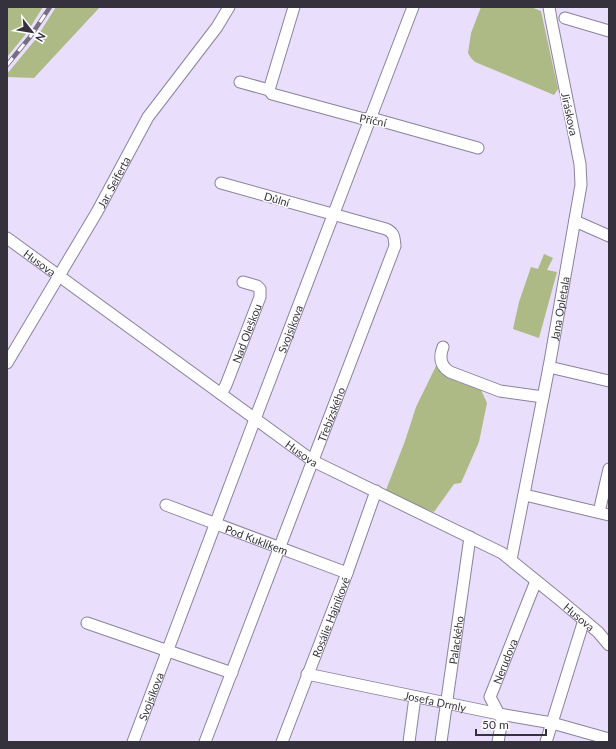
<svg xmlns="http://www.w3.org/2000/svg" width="616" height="749" font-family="Lato,sans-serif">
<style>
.green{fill:#adba85}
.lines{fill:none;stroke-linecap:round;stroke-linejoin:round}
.minor-casing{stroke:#8b829c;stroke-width:13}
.minor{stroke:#fff;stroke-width:11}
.rail-casing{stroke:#756f80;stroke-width:4.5}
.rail{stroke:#fff;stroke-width:3;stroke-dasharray:9;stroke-linecap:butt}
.labels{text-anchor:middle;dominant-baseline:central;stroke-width:3;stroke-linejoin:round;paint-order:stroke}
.street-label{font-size:11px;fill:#36323d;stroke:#fff}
</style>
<rect width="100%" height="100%" fill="#e9dffc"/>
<g class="green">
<path d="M7,7H43L26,34L7,57Z"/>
<path d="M56,7H100L34,78L7,77V74L35,40Z"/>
<path d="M481,7H531L541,11L558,89L554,95L475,62L471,58L468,53L471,33Z"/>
<path d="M544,254L553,258L547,270L557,272L539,338L513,329L519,302L531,267L538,269Z"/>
<path d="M436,366L451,379L481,390L487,403L479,442L461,483L454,484L434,512L414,505L386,490L405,441L416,407Z"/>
</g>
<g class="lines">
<defs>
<g id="minor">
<path d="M565,18L609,31"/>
<path d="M240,82L269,90L272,94L364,119L371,118L478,148"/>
<path d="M269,90L294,7"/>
<path d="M575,221L609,236"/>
<path id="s1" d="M7,238L313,461L502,553L560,600L598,632L609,645"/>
<path d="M443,347C439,357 440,366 450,372L500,391L543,397"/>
<path id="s2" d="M7,363L97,212L148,117L217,27L229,7"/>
<path d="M549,367L609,381"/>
<path id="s3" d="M221,394L226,385L260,297V289L257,286L243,282"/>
<path d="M525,495L609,515"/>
<path id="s4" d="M166,505L347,573"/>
<path d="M599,512L609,469"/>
<path id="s5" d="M511,560L549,367L581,185L580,164L551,19L549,7"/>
<path d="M87,623L232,673"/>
<path id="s6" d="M307,674L499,714L552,723L609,739"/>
<path id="s7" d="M133,742L255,419L413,7"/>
<path id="s8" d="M205,742L395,246C394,238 395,233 386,229L221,183"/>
<path id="s9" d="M282,742L347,573L376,491"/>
<path d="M409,742L415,697"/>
<path id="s10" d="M441,742L470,537"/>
<path id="s11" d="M498,742L502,720L490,697L536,581"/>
<path d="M546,742L584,620"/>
</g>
</defs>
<use href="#minor" class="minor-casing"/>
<use href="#minor" class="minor"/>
<defs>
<path id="rail" d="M7,65L30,37L50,7"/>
</defs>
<use href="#rail" class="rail-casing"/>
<use href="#rail" class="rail"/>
</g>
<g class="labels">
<g class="street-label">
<text transform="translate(570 114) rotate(78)">Jiráskova</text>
<text transform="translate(373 120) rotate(11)">Příční</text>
<text stroke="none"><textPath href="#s2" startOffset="210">Jar. Seiferta</textPath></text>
<text transform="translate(277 199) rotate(16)">Důlní</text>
<text stroke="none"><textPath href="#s1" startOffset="41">Husova</textPath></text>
<text stroke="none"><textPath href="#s5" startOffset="256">Jana Opletala</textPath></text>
<text stroke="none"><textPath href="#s7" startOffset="442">Svojsíkova</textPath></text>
<text stroke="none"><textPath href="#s3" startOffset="66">Nad Oleškou</textPath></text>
<text stroke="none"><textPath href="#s8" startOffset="351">Třebízského</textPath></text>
<text stroke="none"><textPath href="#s1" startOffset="365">Husova</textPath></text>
<text stroke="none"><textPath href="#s4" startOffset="97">Pod Kuklíkem</textPath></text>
<text stroke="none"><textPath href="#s1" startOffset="689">Husova</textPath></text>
<text stroke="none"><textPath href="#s9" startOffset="134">Rosálie Hajníkové</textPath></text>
<text stroke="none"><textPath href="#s10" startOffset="103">Palackého</textPath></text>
<text stroke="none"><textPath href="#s11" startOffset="87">Nerudova</textPath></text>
<text stroke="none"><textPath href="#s7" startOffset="49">Svojsíkova</textPath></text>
<text stroke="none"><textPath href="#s6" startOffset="131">Josefa Drmly</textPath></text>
</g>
</g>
<rect width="616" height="749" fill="none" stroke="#36323d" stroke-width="16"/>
<g transform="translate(32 32) rotate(121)" stroke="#ffffff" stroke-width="3" paint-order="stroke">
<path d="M0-3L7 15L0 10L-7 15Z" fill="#36323d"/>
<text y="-6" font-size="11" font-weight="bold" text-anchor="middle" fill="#36323d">N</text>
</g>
<path d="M476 729v6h70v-6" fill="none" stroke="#36323d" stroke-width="2"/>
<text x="482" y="729" font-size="12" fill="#36323d" stroke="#ffffff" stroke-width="3" paint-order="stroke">50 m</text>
</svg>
